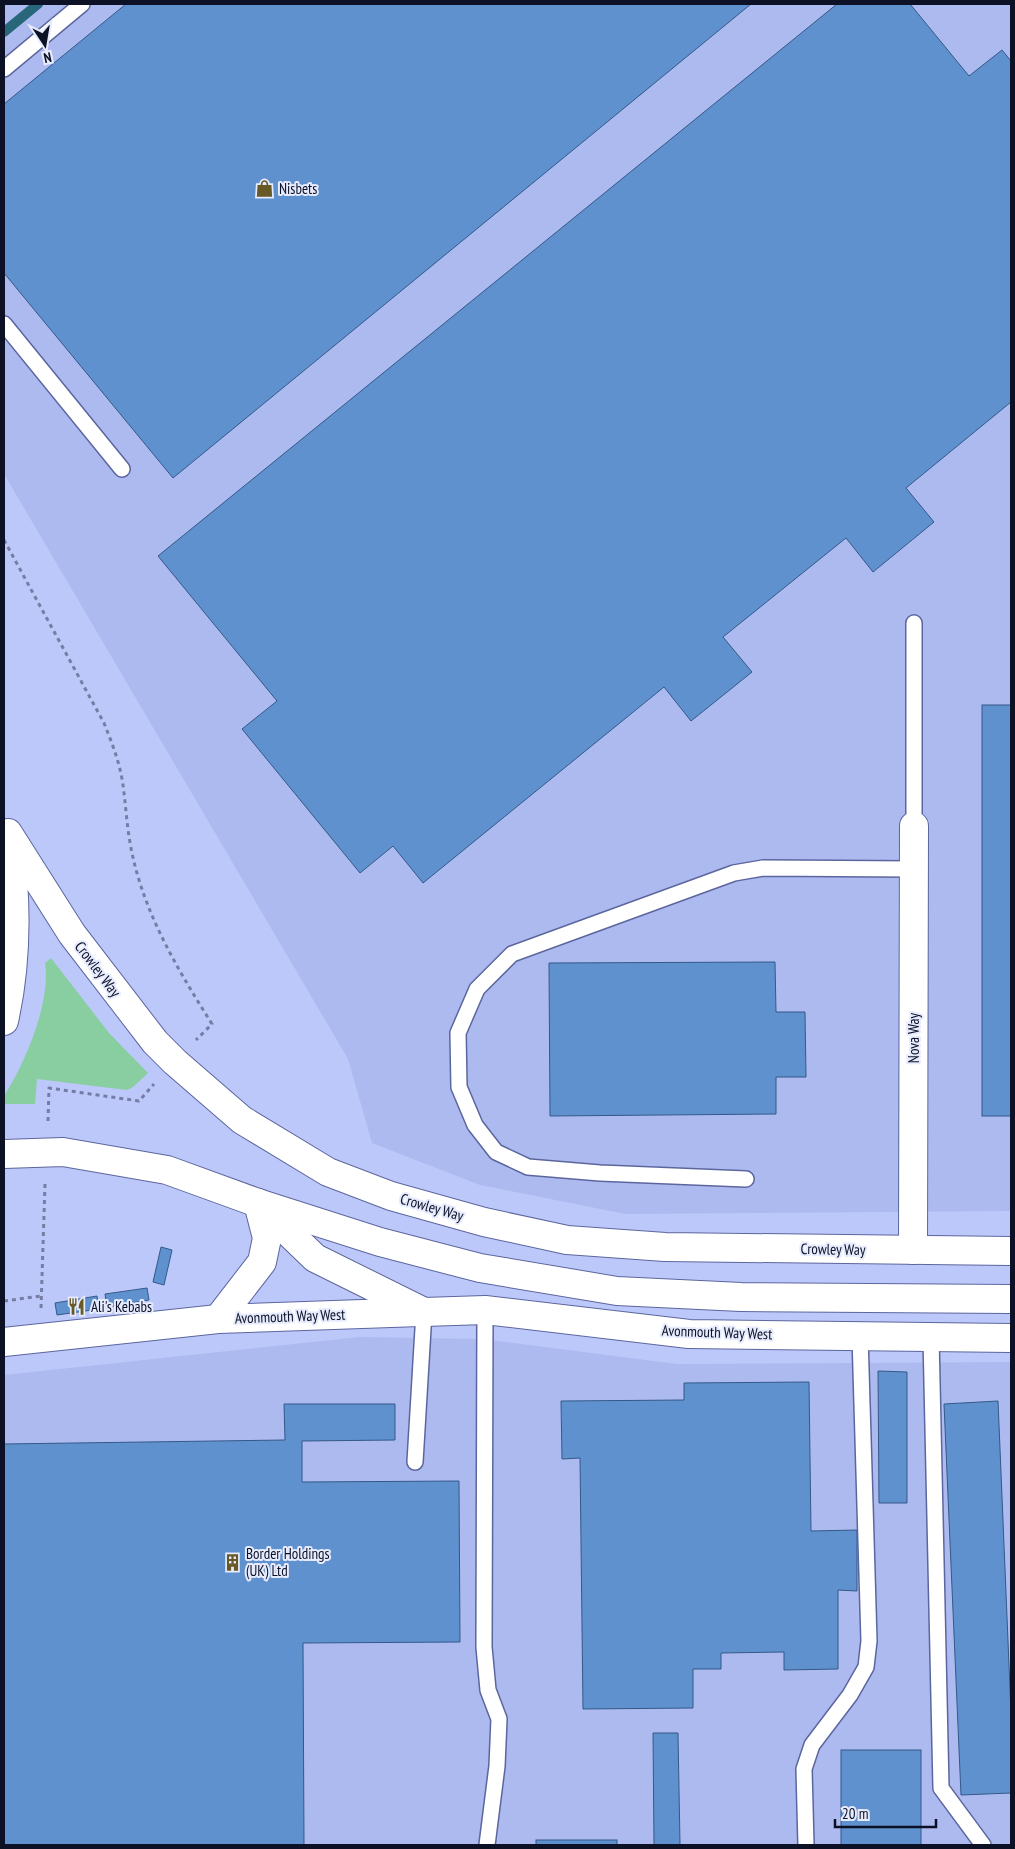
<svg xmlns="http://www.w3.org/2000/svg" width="1015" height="1849" font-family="'PT Sans Narrow',sans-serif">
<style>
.built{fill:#adbaf0}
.green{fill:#88cea0}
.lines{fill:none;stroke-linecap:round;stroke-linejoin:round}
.stream{stroke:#286679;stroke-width:10}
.building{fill:#6091cf;stroke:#335988}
.service-casing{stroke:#5c669e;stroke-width:18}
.minor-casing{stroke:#5c669e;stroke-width:30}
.trunk-casing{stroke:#5c669e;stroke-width:30}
.path{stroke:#757da4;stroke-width:3;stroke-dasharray:4 4;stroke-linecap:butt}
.service{stroke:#fff;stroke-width:15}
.minor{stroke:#fff;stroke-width:28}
.trunk{stroke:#fff;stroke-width:28}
.labels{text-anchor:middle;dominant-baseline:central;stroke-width:4;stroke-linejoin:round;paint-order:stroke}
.poi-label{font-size:15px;fill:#0d1126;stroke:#e6ebfe;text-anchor:start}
.street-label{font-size:15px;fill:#0d1126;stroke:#e6ebfe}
</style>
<rect width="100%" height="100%" fill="#bdc8fa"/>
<g class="built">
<path d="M4,4H1011V1211L625,1214L480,1185L372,1143L348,1059L4,474Z"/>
<path d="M359,1337L482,1339L677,1364L1011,1362V1845H4V1375Z"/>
</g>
<path class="green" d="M51,958L109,1033L148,1073L133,1087L127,1090L37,1079L35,1104H5L4,1096C25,1063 51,1003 45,963Z"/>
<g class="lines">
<path class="stream" d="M4,32L38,4"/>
</g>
<g class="building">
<path d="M126,4H751L173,478L4,273V104Z"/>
<path d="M837,4H910L969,76L1002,50L1011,61V402L906,488L934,522L873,572L846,538L723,637L752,672L691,721L664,687L423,883L393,846L360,873L242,729L277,701L158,556Z"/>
<rect x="982" y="705" width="29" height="411"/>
<path d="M775,962L776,1012H805L806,1077H776V1114L550,1116L549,963Z"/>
<path d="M161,1247L172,1250L164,1285L153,1282Z"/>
<path d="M147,1288L149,1300L107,1307L105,1294Z"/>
<path d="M97,1296L99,1309L57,1315L55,1303Z"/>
<path d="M878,1371L907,1372V1503H879Z"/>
<path d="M809,1382L811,1531L857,1530V1591L838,1590V1669L784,1670V1652L721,1653V1669H693V1708L583,1709L580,1458L562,1459L561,1401L684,1400V1383Z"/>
<path d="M998,1401L1011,1713V1793L961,1795L944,1404Z"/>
<path d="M284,1404H395V1440L302,1441V1482L459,1481L460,1642L303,1643L304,1845H4V1444L285,1440Z"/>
<path d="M653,1733H678L680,1845H654Z"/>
<rect x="841" y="1750" width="80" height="95"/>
<rect x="536" y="1840" width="81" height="5"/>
</g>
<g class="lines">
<defs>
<g id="service">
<path d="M4,69L82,4"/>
<path d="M4,324L122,469"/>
<path d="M914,826V623"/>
<path d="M746,1179L600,1173L528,1167L496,1152L475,1125L459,1087L458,1033L477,989L512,954L734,873L763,868L914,869"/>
<path d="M485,1310L484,1647L488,1690L499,1719L497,1766L487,1845"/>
<path d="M931,1337L941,1788L983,1845"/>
<path d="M415,1462L424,1312"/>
<path d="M806,1845L804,1769L812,1745L850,1695L866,1667L869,1641L860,1336"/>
</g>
<g id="minor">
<path d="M258,1203L315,1258L424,1312L485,1310L689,1334L1011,1338"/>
<path d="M913,1250L914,826"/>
<path d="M218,1319L262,1262L267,1238L258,1203"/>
<path d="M4,1342L218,1319L420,1312"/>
</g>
<g id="trunk">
<path d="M8,833L72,934L155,1042L175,1062L242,1120L328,1172L391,1196L484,1222L567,1240L665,1247L1011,1251"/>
<path d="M4,1021C17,963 17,901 9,842"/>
<path d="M4,1154L63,1152L167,1170L258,1203L380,1242L480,1268L617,1291L741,1297L1011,1299"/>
</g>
</defs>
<use href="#service" class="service-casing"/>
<use href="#minor" class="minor-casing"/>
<use href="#trunk" class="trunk-casing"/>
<g class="path">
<path d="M4,540L104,723C112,743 120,763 123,785C126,807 127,830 132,853C145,915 178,970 212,1024L196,1040"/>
<path d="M48,1121L49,1088L139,1101L154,1084"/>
<path d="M4,1301L41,1296"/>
<path d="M41,1308L45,1184"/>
</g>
<use href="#service" class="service"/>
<use href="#minor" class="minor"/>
<use href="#trunk" class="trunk"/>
</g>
<defs>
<symbol id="shop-bare" viewBox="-9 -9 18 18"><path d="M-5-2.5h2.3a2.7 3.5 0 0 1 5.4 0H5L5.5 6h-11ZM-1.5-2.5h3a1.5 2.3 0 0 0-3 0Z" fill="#685a27" stroke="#e6ebfe" stroke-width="2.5" paint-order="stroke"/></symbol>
<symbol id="restaurant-bare" viewBox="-9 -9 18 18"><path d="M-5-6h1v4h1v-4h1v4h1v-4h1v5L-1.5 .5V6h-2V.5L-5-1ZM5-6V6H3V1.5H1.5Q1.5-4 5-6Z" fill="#685a27" stroke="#e6ebfe" stroke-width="2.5" paint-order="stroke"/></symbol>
<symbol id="building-bare" viewBox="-9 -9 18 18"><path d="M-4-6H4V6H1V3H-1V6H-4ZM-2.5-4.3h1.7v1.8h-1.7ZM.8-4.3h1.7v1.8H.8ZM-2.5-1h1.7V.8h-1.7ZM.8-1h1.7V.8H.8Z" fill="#685a27" stroke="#e6ebfe" stroke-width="2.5" paint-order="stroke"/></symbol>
</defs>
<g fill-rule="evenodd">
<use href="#shop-bare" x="252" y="176" width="25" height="25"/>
<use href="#restaurant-bare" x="64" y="1294" width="25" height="25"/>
<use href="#building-bare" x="220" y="1550" width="25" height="25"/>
</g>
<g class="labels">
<g class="poi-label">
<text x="279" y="188">Nisbets</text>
<text x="91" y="1306">Ali's Kebabs</text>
<text x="246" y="1553">Border Holdings<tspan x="246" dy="17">(UK) Ltd</tspan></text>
</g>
<g class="street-label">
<text transform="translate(98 969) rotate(53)">Crowley Way</text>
<text transform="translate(913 1038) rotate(-90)">Nova Way</text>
<text transform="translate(432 1207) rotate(16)">Crowley Way</text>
<text transform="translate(833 1249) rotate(1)">Crowley Way</text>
<text transform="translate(290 1316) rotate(-2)">Avonmouth Way West</text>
<text transform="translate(717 1332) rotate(2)">Avonmouth Way West</text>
</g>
</g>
<rect width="1015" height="1849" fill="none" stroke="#0d1126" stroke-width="10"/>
<g transform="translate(45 45) rotate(168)" stroke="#e6ebfe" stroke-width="4" paint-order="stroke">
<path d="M0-4L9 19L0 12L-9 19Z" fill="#0d1126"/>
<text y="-8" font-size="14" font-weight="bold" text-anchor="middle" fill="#0d1126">N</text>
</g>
<path d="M835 1819v8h101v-8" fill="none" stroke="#0d1126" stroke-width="2.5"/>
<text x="842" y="1819" font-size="15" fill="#0d1126" stroke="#e6ebfe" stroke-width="4" paint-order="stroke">20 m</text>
</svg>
